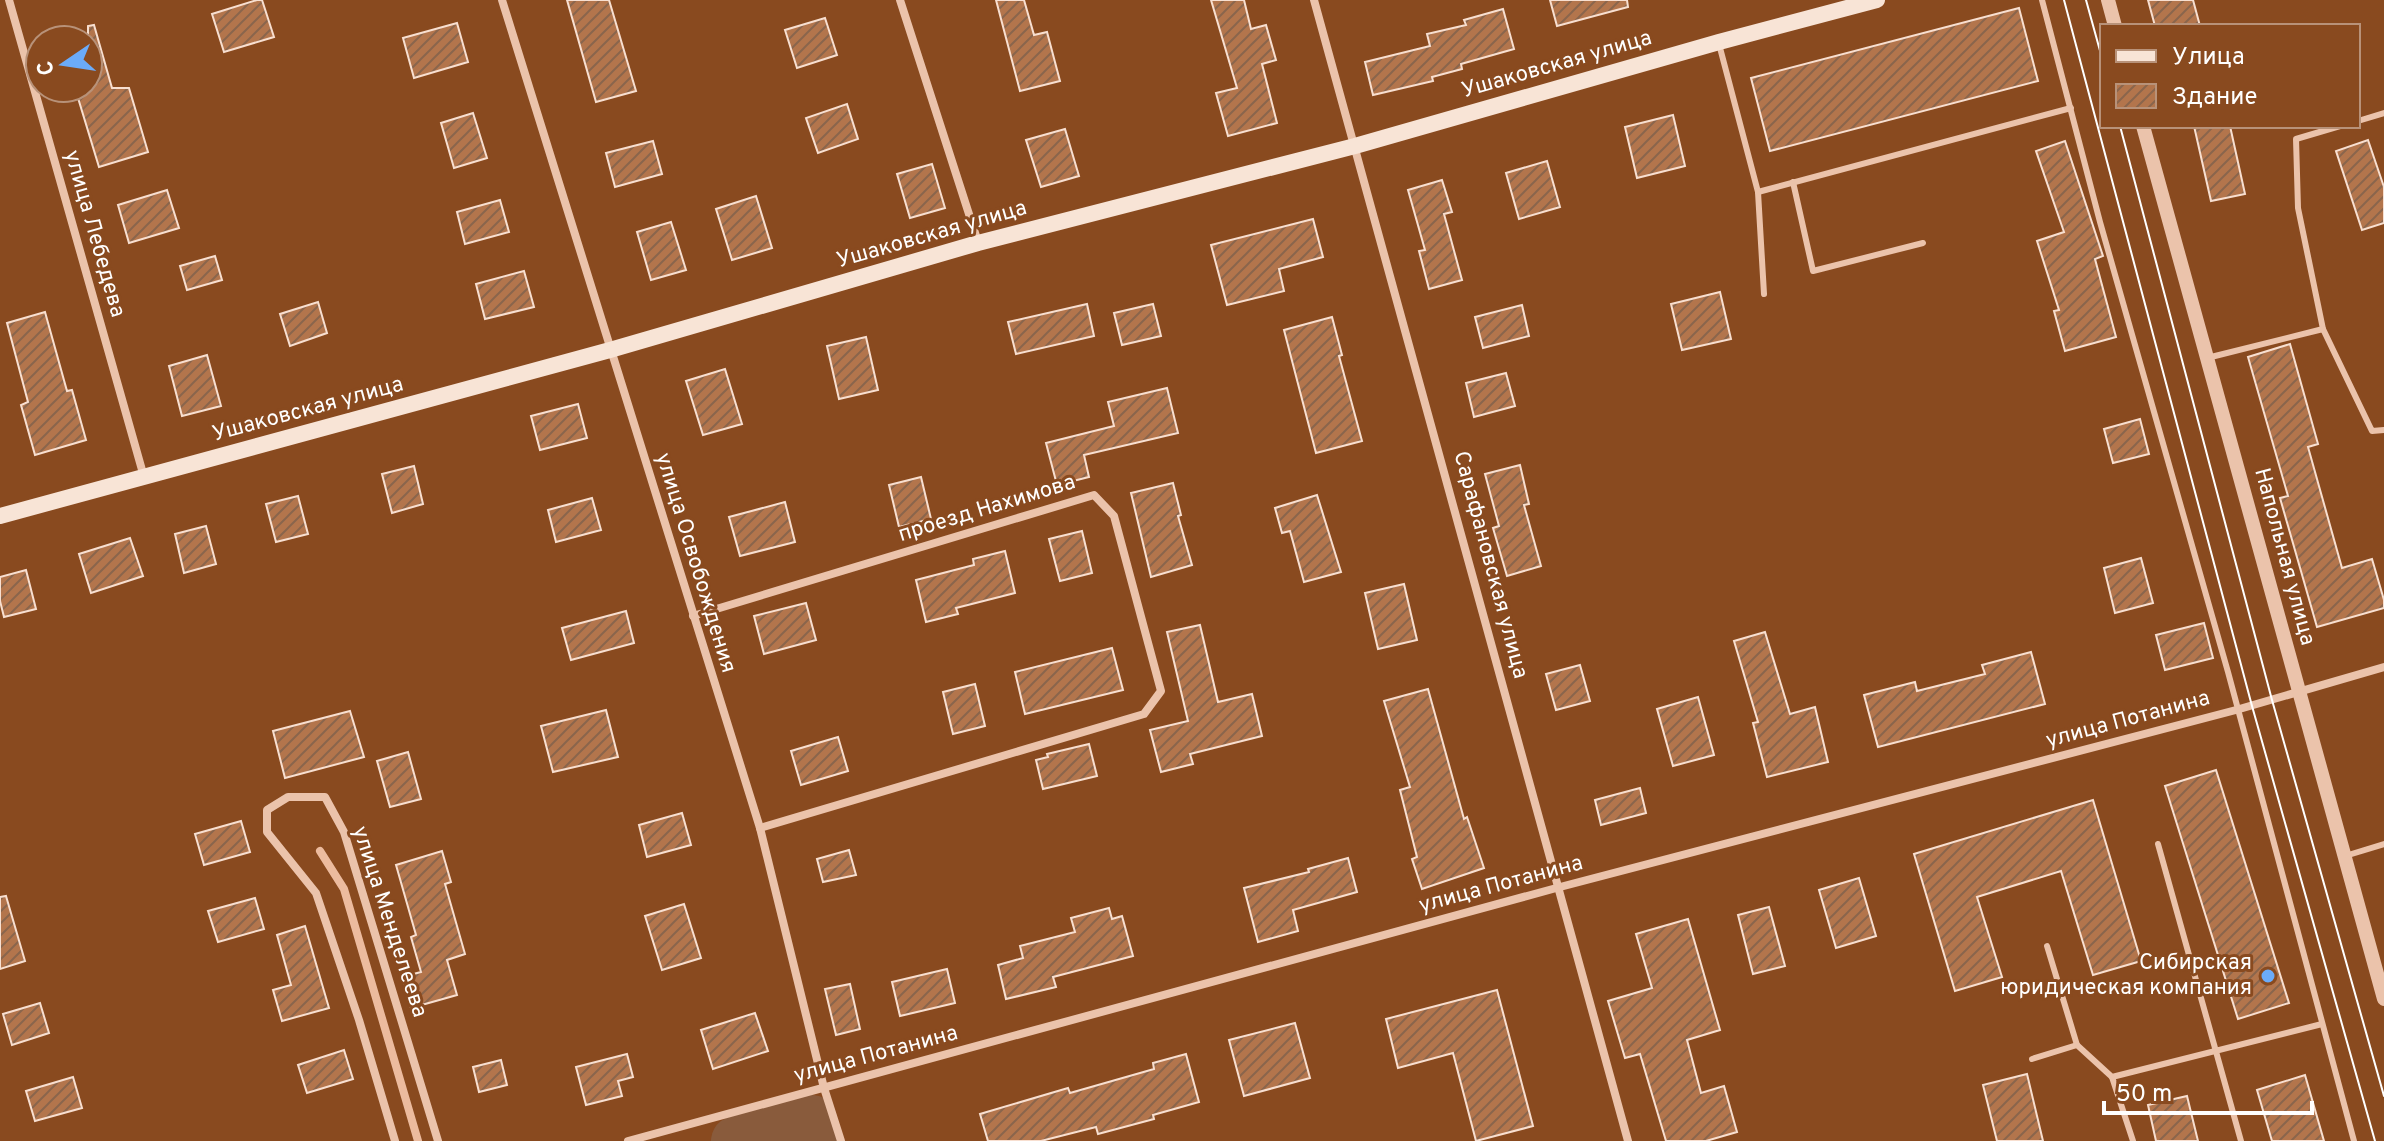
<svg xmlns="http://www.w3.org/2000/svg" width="2384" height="1141" font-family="Overpass,sans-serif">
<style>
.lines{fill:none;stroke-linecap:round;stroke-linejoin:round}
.stream{stroke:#ecbb9e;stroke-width:8}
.river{stroke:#895b3c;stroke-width:50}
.building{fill:url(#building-hatch);stroke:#f8dfd0;stroke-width:2}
.service{stroke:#ebc3ab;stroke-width:6}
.minor{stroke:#ebc3ab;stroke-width:8}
.tertiary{stroke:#ebc3ab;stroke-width:14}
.secondary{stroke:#f8e4d6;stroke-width:16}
.tram{stroke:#fff;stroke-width:2}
.poi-dot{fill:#6babf9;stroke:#894a1f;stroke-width:3}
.labels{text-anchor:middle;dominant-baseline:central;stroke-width:6;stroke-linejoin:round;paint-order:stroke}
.street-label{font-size:22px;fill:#fff;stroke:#894a1f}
.poi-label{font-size:22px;fill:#fff;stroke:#894a1f;text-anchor:end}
</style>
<defs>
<pattern id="building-hatch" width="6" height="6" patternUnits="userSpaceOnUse" patternTransform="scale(2)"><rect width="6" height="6" fill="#b3754c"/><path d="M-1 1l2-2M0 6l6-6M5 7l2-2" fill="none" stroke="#8a654c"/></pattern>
</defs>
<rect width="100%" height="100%" fill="#894a1f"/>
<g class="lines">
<path class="stream" d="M320,851L344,889L418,1141"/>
<path class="river" d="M736,1141L812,1120L818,1141"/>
</g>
<g class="building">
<path d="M257,0H262L274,37L224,52L212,14Z"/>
<path d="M567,0H609L636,91L596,102Z"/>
<path d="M996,0H1024L1034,35L1047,32L1060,81L1020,91Z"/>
<path d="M1211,0H1244L1251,29L1266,25L1276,60L1262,64L1277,123L1228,136L1216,93L1237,88Z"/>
<path d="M1550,0H1627L1628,7L1557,26Z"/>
<path d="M2148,0H2193L2200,26H2155Z"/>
<path d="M2019,8L2038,81L1770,151L1751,78Z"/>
<path d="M1503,9L1514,49L1461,64L1462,69L1432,77L1433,81L1373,95L1365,62L1430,46L1427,34L1466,25L1464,20Z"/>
<path d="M825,18L837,55L797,68L785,30Z"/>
<path d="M457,23L468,62L414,78L403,38Z"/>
<path d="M94,25L112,88H129L148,152L99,167L75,88H88V26Z"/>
<path d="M847,104L858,139L818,153L806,118Z"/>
<path d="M473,113L487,158L454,168L441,123Z"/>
<path d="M1673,115L1685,166L1637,178L1625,127Z"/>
<path d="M2194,126H2230L2245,194L2211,201Z"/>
<path d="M1065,129L1079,176L1041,187L1026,140Z"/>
<path d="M2368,140L2384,187V223L2362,230L2336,151Z"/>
<path d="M653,141L662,174L615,187L606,153Z"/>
<path d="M2065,141L2103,256L2095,259L2116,337L2065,351L2054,311L2059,310L2037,241L2064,232L2036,151Z"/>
<path d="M1547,161L1560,207L1519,219L1506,173Z"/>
<path d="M932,164L945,208L910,218L897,174Z"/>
<path d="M1442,180L1452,212L1444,214L1462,280L1429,289L1419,251L1425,250L1408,190Z"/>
<path d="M167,190L179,228L129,243L118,205Z"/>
<path d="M756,196L772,248L732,260L716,209Z"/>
<path d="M500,200L509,232L465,244L457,212Z"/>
<path d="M1313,219L1323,257L1279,269L1284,291L1227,305L1211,245Z"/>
<path d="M671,222L686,270L651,280L637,232Z"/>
<path d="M215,256L222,280L187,290L180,266Z"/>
<path d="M524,271L534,307L485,319L476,284Z"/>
<path d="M1720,292L1731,339L1682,350L1671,304Z"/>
<path d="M318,302L327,333L290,346L280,314Z"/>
<path d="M1087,304L1094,336L1016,354L1008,322Z"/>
<path d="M1153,304L1161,336L1122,345L1114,313Z"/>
<path d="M1522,305L1529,336L1483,348L1475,317Z"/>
<path d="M45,312L67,391L72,390L86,440L35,455L21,405L28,402L7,323Z"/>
<path d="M1332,317L1342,355L1339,356L1362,441L1316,453L1284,330Z"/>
<path d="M866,337L878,390L839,399L827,346Z"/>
<path d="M2290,344L2318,444L2308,447L2342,568L2372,559L2384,600V608L2317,627L2280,498L2288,496L2248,357Z"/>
<path d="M207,355L221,406L182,416L169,366Z"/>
<path d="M725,369L742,424L703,435L686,381Z"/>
<path d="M1506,373L1515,406L1474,417L1466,383Z"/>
<path d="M1167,388L1178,433L1084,455L1089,477L1057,485L1046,443L1114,426L1108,402Z"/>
<path d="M578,404L587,438L540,450L531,416Z"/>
<path d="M2140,419L2149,454L2113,463L2104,429Z"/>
<path d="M1520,465L1529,504L1524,505L1541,566L1507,576L1493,528L1499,526L1485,474Z"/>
<path d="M414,466L423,504L392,513L382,474Z"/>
<path d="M921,477L931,519L899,527L889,485Z"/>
<path d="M1173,483L1181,515L1178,516L1192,565L1151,577L1131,493Z"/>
<path d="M1317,495L1341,572L1304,582L1290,531L1282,533L1275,508Z"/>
<path d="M298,496L308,534L276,542L266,504Z"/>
<path d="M592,498L601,530L556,542L548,510Z"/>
<path d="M785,502L795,542L740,556L729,517Z"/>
<path d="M206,526L216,564L184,573L175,534Z"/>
<path d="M1082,531L1092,573L1060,581L1049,539Z"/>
<path d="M130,538L143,576L91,593L79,554Z"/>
<path d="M1005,551L1015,593L956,608L958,614L926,622L916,580L974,565L973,559Z"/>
<path d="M2141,558L2153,603L2115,613L2104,568Z"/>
<path d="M26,570L36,609L4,617L0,601V577Z"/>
<path d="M1404,584L1417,640L1378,649L1365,593Z"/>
<path d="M806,603L816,640L764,654L754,616Z"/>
<path d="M626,611L634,643L571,660L562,628Z"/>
<path d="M2204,623L2213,658L2165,670L2156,635Z"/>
<path d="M1200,625L1218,702L1252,694L1262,736L1190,754L1193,764L1161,772L1150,730L1188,721L1167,632Z"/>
<path d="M1765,632L1790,714L1815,707L1828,762L1767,777L1753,723L1758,722L1734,641Z"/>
<path d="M1112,648L1123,690L1025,714L1015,672Z"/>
<path d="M2031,652L2045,704L1878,747L1864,695L1915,682L1917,691L1985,674L1982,665Z"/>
<path d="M1580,665L1590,701L1556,710L1546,674Z"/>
<path d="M975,684L985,726L953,734L943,692Z"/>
<path d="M1428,689L1464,819L1467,817L1484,868L1422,889L1412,859L1417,857L1400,790L1410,787L1384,701Z"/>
<path d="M1698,697L1714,755L1673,766L1657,709Z"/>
<path d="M606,710L618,757L553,772L541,726Z"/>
<path d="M350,711L364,757L285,778L273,731Z"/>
<path d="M838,737L848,771L801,785L791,751Z"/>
<path d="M1089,744L1097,776L1043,789L1036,760L1048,757L1047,754Z"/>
<path d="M408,752L421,799L390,807L377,761Z"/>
<path d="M2216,770L2289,1003L2238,1019L2165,786Z"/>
<path d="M1640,788L1646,813L1601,825L1595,800Z"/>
<path d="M2093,800L2141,961L2093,975L2061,871L1977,897L2002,977L1955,991L1914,854Z"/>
<path d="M682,813L691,845L647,857L639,825Z"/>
<path d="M241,821L250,852L204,865L195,834Z"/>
<path d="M849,850L856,875L823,882L817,859Z"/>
<path d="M442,851L451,882L445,884L465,954L447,960L457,995L411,1008L402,977L421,972L411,937L416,935L396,865Z"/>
<path d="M1348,858L1357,892L1293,910L1298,931L1258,942L1244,888L1309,872L1308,869Z"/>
<path d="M1859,878L1876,936L1836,948L1819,890Z"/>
<path d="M6,896L25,961L0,969V897Z"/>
<path d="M255,898L264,929L218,942L208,911Z"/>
<path d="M684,904L701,958L662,970L645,916Z"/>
<path d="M1769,907L1785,966L1753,974L1738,915Z"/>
<path d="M1109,908L1112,919L1122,916L1133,956L1053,977L1056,987L1006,999L998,965L1023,958L1020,946L1075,932L1071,918Z"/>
<path d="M1688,919L1720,1030L1687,1040L1701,1093L1724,1086L1737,1132L1706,1141H1666L1640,1054L1625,1058L1608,1001L1652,988L1636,934Z"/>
<path d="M305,926L329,1008L282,1021L273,990L291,985L277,935Z"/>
<path d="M947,969L955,1003L900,1016L892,982Z"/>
<path d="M850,984L860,1029L836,1035L825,989Z"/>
<path d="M1497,990L1533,1126L1476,1141L1453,1053L1398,1068L1386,1019Z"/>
<path d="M40,1003L49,1033L12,1045L3,1014Z"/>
<path d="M755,1013L768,1051L713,1069L701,1030Z"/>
<path d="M1295,1023L1310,1078L1244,1096L1229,1040Z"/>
<path d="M344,1050L353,1079L307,1093L298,1065Z"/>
<path d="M627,1054L633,1077L618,1081L622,1096L586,1105L576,1067Z"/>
<path d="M1186,1054L1199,1102L1153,1115L1154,1119L1098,1134L1096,1127L1041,1141H988L980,1114L1068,1088L1070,1093L1154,1069L1153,1063Z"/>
<path d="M501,1060L507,1085L479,1092L473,1067Z"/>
<path d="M2027,1074L2043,1141H1997L1983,1085Z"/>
<path d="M2305,1075L2324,1141H2272L2257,1090Z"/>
<path d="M73,1077L82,1108L35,1121L26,1091Z"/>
<path d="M2187,1096L2198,1141H2156L2148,1105Z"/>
</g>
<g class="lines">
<g class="service">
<path d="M2042,0L2100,222L2228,672L2354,1141"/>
<path d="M1719,44L1758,192L2071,108"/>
<path d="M2358,121L2384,113"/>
<path d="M1793,182L1813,271L1923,243"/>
<path d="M1758,192L1764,294"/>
<path d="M2323,329L2298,208L2296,139L2340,126"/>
<path d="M2207,358L2323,329L2372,431L2384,430"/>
<path d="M2158,844L2241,1141"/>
<path d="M2345,856L2384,844"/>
<path d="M2047,946L2077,1045"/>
<path d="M2032,1059L2077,1045L2112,1077L2322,1024"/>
<path d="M2112,1077L2133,1141"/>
</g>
<g class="minor">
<path d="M9,0L144,477"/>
<path d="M502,0L760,828L824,1088L841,1141"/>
<path d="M900,0L978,242"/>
<path d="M1314,0L1628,1141"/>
<path d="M693,616L1094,495L1114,516L1161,691L1144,714L760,828"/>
<path d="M395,1141L359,1020L316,893L267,832V810L288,797H325L344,832L438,1141"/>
<path d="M628,1141L1560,887L2236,710L2384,667"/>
</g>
<g class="tertiary">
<path d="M2108,0L2115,26"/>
<path d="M2143,126L2384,999"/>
</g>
<path class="secondary" d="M0,516L610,350L978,243L1355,146L1719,42L1877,0"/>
<g class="tram">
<path d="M2064,0L2252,706L2375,1141"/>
<path d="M2086,0L2102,58"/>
<path d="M2120,126L2272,700L2384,1096"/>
</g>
</g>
<circle class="poi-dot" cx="2268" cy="976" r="8"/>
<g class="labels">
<g class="street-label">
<text transform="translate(1557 65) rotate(-16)">Ушаковская улица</text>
<text transform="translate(94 234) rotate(74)">улица Лебедева</text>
<text transform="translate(932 235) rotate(-16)">Ушаковская улица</text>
<text transform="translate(308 410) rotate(-15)">Ушаковская улица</text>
<text transform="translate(987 509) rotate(-17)">проезд Нахимова</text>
<text transform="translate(2284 557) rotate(75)">Напольная улица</text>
<text transform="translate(695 563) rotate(73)">улица Освобождения</text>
<text transform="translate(1490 565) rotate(75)">Сарафановская улица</text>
<text transform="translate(2128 720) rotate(-15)">улица Потанина</text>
<text transform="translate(1501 885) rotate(-15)">улица Потанина</text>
<text transform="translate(389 922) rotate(72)">улица Менделеева</text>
<text transform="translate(876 1055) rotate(-15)">улица Потанина</text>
</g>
<g class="poi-label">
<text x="2252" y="963">Сибирская<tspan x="2252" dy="25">юридическая компания</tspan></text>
</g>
</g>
<rect x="2100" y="24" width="260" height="104" fill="#894a1f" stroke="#b89279" stroke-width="2"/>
<rect x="2116" y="50" width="40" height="12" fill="#f8e4d6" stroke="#b89279" stroke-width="2"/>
<text x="2172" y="64" font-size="24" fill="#ffffff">Улица</text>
<rect x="2116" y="84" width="40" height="24" fill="url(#building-hatch)" stroke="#b89279" stroke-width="2"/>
<text x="2172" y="104" font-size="24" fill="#ffffff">Здание</text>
<g transform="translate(64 64) rotate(257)"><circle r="38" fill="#894a1f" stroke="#b89279" stroke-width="2"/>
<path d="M0-6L14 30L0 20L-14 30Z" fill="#6babf9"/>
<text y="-12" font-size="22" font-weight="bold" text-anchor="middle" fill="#ffffff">С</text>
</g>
<path d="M2104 1101v12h208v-12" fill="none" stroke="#ffffff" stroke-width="4"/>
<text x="2116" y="1101" font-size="24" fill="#ffffff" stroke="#894a1f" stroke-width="6" paint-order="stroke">50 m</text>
</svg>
